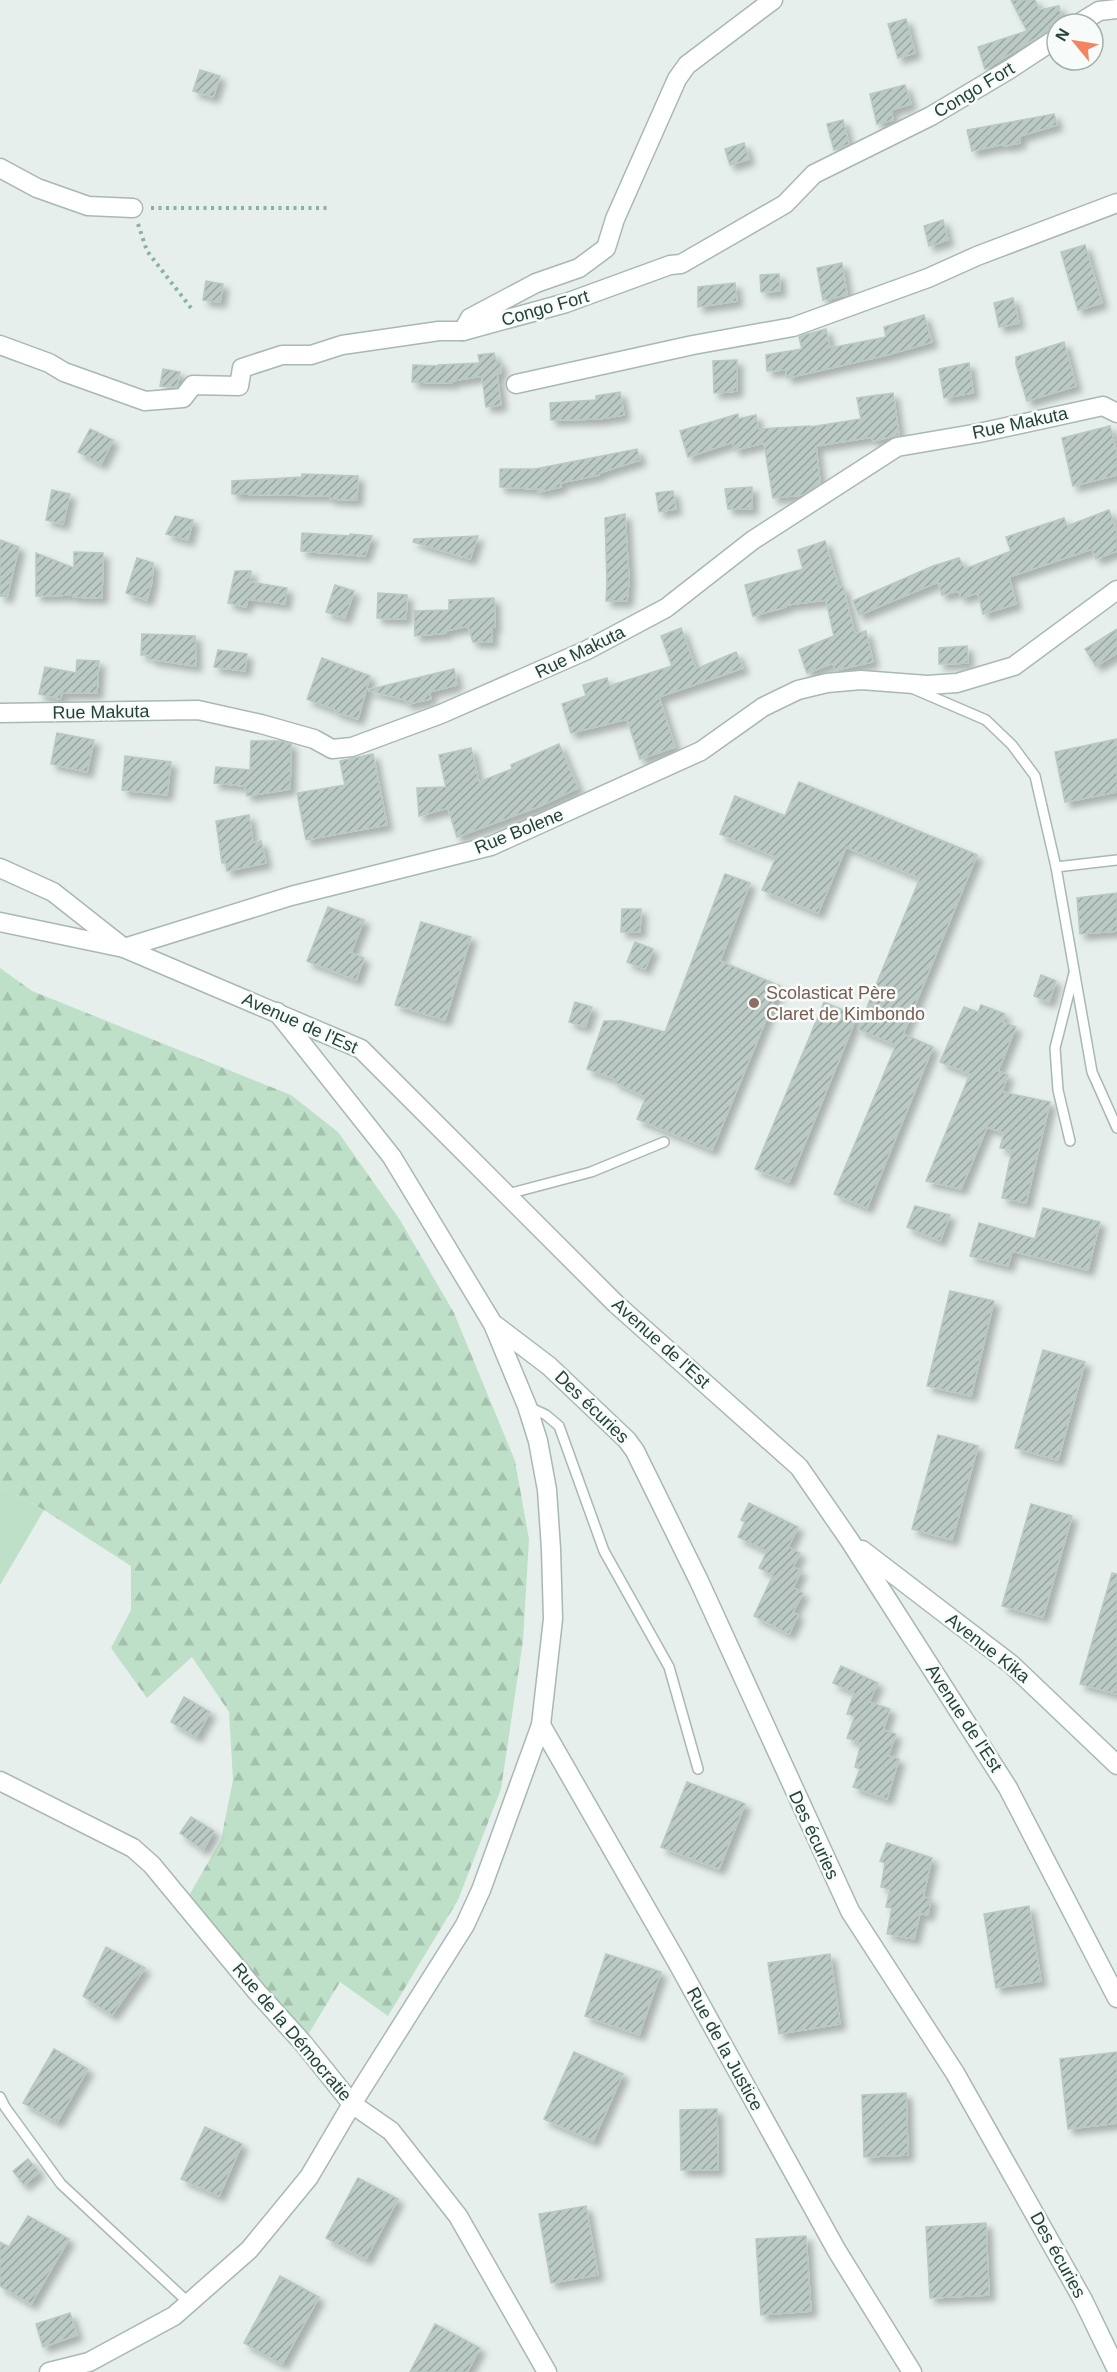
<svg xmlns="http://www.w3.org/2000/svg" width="1117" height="2372" font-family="Helvetica,sans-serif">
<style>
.forest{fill:url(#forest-firs)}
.garden{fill:#bfe0c8}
.building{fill:url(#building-hatch);stroke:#b8c9c2;stroke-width:1.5;filter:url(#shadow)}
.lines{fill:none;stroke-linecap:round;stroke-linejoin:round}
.service-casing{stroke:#a8b8b2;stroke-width:12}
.minor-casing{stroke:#a8b8b2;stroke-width:21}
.path{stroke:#86b3a5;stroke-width:4;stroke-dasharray:3 4.5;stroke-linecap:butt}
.service{stroke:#fff;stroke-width:9}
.minor{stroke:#fff;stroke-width:18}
.education-dot{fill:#8d6e63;stroke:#f7fbf9;stroke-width:2}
.labels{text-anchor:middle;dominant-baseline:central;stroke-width:5;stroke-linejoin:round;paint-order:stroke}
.street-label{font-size:18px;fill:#24423a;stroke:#f7fbf9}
.education-label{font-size:18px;fill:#785e54;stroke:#f7fbf9;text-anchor:start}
</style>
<defs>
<pattern id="forest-firs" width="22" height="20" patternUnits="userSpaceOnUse" patternTransform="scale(1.5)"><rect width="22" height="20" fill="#bfe0c8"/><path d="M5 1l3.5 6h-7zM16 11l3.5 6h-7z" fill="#a4c1ad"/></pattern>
<pattern id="building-hatch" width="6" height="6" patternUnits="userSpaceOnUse" patternTransform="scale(1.5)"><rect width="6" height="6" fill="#bbcac4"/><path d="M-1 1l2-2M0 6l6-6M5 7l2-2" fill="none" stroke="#98a6a0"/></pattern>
<filter id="shadow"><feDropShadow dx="5.5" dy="5.5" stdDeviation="3" flood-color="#0004"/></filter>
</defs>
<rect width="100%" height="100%" fill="#e6efeb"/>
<path class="forest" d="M0,968L32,991L291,1095L338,1132L400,1220L454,1313L515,1461L529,1539L523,1641L501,1789L458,1900L388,2016L340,1982L303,2043L184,1904L221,1840L233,1780L229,1712L192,1657L147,1698L111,1648L131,1610V1566L44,1510L0,1486Z"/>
<path class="garden" d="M0,1486L44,1510L0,1585Z"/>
<g class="building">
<path d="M1011,0H1035L1039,10L1059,6L1062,24L1047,26L1049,30L985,69L978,47L1027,31Z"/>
<path d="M906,19L915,53L898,58L888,24Z"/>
<path d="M200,70L220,76L213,97L193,91Z"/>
<path d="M905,85L911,104L891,110L893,120L877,124L870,94Z"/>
<path d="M1054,114L1057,125L1020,136V143L1004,146V144L972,151L967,130Z"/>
<path d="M843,120L849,144L834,150L827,124Z"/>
<path d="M744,143L749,159L730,165L725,149Z"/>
<path d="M943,220L948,240L929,246L924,226Z"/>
<path d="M1085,245L1102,303L1078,310L1061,252Z"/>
<path d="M842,263L847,295L823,300L817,268Z"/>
<path d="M779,274L780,291L761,292L760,275Z"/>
<path d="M206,281L223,284L220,302L203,300Z"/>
<path d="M735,283L737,301L698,307V287Z"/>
<path d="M1013,298L1019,323L999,327L994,303Z"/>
<path d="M924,315L932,342L887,355L787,378L786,370L767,371L766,355L802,349L799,337L804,335L826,329L830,348L886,337L884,327Z"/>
<path d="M1064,342L1076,386L1027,401L1016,364V357Z"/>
<path d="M494,353L496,362H500L501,373L497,374L501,405L486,407L482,376L452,381V383L412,382L413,365L438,366V365L480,363L478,355Z"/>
<path d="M737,360V391L714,393L713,361Z"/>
<path d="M969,363L973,393L944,398L939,369Z"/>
<path d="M163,369L180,372L177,387L160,386Z"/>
<path d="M620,392L624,415L599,419L551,420L550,403L596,400V396Z"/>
<path d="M893,393L899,435L873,441L872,437L816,446L820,483L802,495L773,498L764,443L735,450L733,442L688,457L680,431L738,414V419L756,415L758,429L810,426V427L861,419L857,398Z"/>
<path d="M1110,426L1117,454V475L1073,486L1062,438Z"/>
<path d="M90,429L113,440L101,464L78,452Z"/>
<path d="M637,449L640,460L599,473V475L560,483L561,487L538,492V489L500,487V469H535Z"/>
<path d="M302,474L358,476L357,500L330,499V496L232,494V481L302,477Z"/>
<path d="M752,487V509H728L725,489Z"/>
<path d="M52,490L70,494L63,524L46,520Z"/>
<path d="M673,491L676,509L659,512L656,493Z"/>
<path d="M1109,510L1117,533V551L1096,559L1092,549L1009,577L1016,604L983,614L978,593L961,598L959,591L942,595L938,582L859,615L853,601L933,566L959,558L965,569L1011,551L1006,537L1064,518L1067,526Z"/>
<path d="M625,514L629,580L627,601H606L607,584L605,518Z"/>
<path d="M175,516L193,520L188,540L166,534Z"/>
<path d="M302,533L350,536V534L372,536L365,556L301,551Z"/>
<path d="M478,536L470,559L413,542L414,539Z"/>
<path d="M0,540L19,547L7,597L0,596Z"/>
<path d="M825,541L839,588L843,586L855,634L866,631L873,662L835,670L833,663L807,673L799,650L834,636L826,600L786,605V607L753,616L745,585L803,569L798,550Z"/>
<path d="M74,552L103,553L102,598L73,597V595L36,596V553L74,568Z"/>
<path d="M137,558L153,563L152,582L147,600L126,593Z"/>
<path d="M235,571H251L250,582L287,588L285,604L248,599L246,607L228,603Z"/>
<path d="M335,585L354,591L345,618L326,612Z"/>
<path d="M378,593L407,595L406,619L377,618Z"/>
<path d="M494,598L495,627H492V642H473L468,626L445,631L446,633L415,636L414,611L449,610V600Z"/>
<path d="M681,628L696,669L736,652L743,668L659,697L675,747L640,759L627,719L571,733L562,704L586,696L583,685L607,678L609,686L672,666L661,636Z"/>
<path d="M1117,629V653L1096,666L1085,649Z"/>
<path d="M142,634L195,636L196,666L150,659V655H141Z"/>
<path d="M967,646L968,663L939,664V648Z"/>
<path d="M218,650L247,654L245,671L214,667Z"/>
<path d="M322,658L370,676L358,719L335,712L336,710L307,699Z"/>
<path d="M77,660L99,661L97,693H62L60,699L39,694L45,667L76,673Z"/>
<path d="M454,669L457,685L429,692L431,699L407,704L406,700L367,690Z"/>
<path d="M57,733L94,740L87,772L51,764Z"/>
<path d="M1117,739V792L1065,802L1055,752Z"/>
<path d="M251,741H281L291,744L290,789L247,796L245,786L214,783L216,767L250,770Z"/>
<path d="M559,744L578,788L540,806L457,837L448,808L419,816L417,788L446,787L439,755L471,748L479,782L512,769L511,765Z"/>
<path d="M373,754L387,825L306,840L297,793L345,785L340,761Z"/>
<path d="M125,756L171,762L167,795L122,790Z"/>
<path d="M799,782L977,855L903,1034L933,1047L867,1208L834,1194L896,1045L858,1029L920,878L846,847L818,913L762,890L776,857L720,834L735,796L785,816Z"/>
<path d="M249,815L253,843L261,841L266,863L227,871L226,863H222L216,821Z"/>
<path d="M725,874L750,883L720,961L780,986L712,1150L637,1119L646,1097L614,1082L615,1079L587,1069L604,1021H621L665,1032Z"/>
<path d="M1117,893V931L1080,934L1077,898Z"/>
<path d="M328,907L364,920L351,953L364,958L356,980L307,961Z"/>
<path d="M622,909H641L640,932H621Z"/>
<path d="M421,922L471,937L445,1020L395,1005Z"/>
<path d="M635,942L653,949L645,969L627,962Z"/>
<path d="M1041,975L1056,981L1049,1002L1034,996Z"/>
<path d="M575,1002L592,1007L585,1027L569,1022Z"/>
<path d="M824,1002L857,1016L789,1182L755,1169Z"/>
<path d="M981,1005L1005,1014L1002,1022L1016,1027L998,1071L1008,1075L1002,1092L1050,1102L1026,1203L1002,1198L1012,1150L1000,1148L1004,1133L987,1127L961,1189L926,1181L970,1074L940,1062L964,1007L978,1012Z"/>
<path d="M915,1206L950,1215L940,1241L907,1227Z"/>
<path d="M1043,1208L1100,1222L1088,1270L1012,1251L1008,1266L970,1256L979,1223L1035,1239Z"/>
<path d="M950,1291L994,1301L971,1396L927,1386Z"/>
<path d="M1043,1350L1085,1362L1058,1460L1015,1448Z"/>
<path d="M938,1435L978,1446L952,1540L912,1529Z"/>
<path d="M749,1503L798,1527L788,1547L800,1553L793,1567L801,1571L793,1588L803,1593L793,1612L798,1615L789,1634L754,1616L773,1575L759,1568L767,1551L738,1537L745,1522L741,1520Z"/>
<path d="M1031,1504L1072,1516L1043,1617L1002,1606Z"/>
<path d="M1112,1573L1117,1574V1694L1080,1684Z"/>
<path d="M841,1666L878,1683L869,1702L890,1709L883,1730L896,1734L888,1756L899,1759L887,1799L853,1787L860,1769L855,1767L861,1743L847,1738L855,1716L847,1714L854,1693L833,1683Z"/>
<path d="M184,1697L210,1712L196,1737L171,1722Z"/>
<path d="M687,1782L745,1804L719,1869L661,1847Z"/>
<path d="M191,1817L214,1831L203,1850L180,1833Z"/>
<path d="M887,1843L932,1858L923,1897L931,1899L928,1915L920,1913L914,1939L887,1934L892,1908L886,1907L890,1889L881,1887L885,1863L880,1861Z"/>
<path d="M1029,1906L1041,1981L996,1988L984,1914Z"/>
<path d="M106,1947L145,1968L112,2015L83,1996Z"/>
<path d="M606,1954L661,1972L639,2035L585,2016Z"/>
<path d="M830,1954L840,2024L779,2034L768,1963Z"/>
<path d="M54,2049L88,2069L57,2122L23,2103Z"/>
<path d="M574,2052L623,2074L593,2141L544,2119Z"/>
<path d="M1117,2052V2123L1068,2129L1060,2059Z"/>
<path d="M906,2093L908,2155L864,2157L862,2095Z"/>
<path d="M717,2109L718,2170H681L680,2110Z"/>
<path d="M205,2127L242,2144L219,2196L181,2179Z"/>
<path d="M28,2159L39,2172L24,2185L13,2171Z"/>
<path d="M358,2178L398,2199L366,2259L326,2238Z"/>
<path d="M586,2206L598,2275L551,2283L539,2214Z"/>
<path d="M28,2216L69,2239L31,2304L0,2286V2242L9,2247Z"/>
<path d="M986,2223L989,2295L930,2298L926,2227Z"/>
<path d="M806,2236L811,2311L761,2315L756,2239Z"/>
<path d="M280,2276L319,2297L282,2364L244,2343Z"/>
<path d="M70,2313L77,2335L43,2347L36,2324Z"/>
<path d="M435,2324L480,2348L467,2372H410Z"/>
</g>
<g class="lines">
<defs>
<g id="service">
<path d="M914,689L986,720L1012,745L1035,776L1056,867L1092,1072L1117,1128"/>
<path d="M1056,867L1117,860"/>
<path d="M1070,1141L1058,1090L1055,1048L1074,973"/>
<path d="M508,1194L591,1172L664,1142"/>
<path d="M527,1406L546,1415L559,1426L604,1551L669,1667L698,1769"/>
<path d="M0,2097L5,2107L61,2184L189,2303"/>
</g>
<g id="minor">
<path d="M1078,24L1099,11L1117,9"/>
<path d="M0,168L37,188L88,206L133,208"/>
<path d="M463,331L470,318L536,283L579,268L606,248L615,219L677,79L687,65L773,0"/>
<path d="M0,345L49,363L64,372L145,401L183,398L193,385L239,386L242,368L282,355H311L342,345L439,331H463L566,303L670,265L681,264L785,204L814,174L931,116L1010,69L1057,38"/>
<path d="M516,384L693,345L793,327L928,278L977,256L1117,203"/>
<path d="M0,713L198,710L261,724L314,739L332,749L352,747L441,714L587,650L666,608L753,540L897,447L979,433L1103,406L1117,413"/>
<path d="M0,868L53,892L124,948L291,896L491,846L701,751L763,707L798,690L827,683L861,680L927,685L957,683L1014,666L1117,590"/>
<path d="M0,922L124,948L361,1049L616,1304L799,1467L850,1541L1008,1788L1117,1998"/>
<path d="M495,1325L549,1366L627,1440L635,1451L699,1581L850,1911L955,2073L1083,2300L1117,2370"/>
<path d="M862,1550L1012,1665L1117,1765"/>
<path d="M541,1725L677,1962L837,2251L912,2372"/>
<path d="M0,1781L133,1848L152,1865L257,1992L303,2043L352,2104L391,2131L458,2216L547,2372"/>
<path d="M49,2372L89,2362L174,2316L249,2250L309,2177L352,2104L465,1925L481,1890L541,1725L553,1619L551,1549L547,1490L538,1441L527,1406L493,1324L392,1157L277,1012"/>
</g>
</defs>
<use href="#service" class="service-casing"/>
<use href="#minor" class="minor-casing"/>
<g class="path">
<path d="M151,208H330"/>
<path d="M138,224L147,251L191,308"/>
</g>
<use href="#service" class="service"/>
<use href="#minor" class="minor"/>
</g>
<circle class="education-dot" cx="754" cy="1003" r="6"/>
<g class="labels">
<g class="street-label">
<text transform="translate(974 90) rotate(-31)">Congo Fort</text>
<text transform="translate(545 308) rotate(-16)">Congo Fort</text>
<text transform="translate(1020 423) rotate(-12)">Rue Makuta</text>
<text transform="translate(580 652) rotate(-26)">Rue Makuta</text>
<text transform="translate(101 712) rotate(-1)">Rue Makuta</text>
<text transform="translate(519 831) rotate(-22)">Rue Bolene</text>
<text transform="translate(300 1023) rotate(24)">Avenue de l'Est</text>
<text transform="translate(661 1343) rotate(42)">Avenue de l'Est</text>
<text transform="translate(592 1407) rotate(44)">Des écuries</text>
<text transform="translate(988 1648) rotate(38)">Avenue Kika</text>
<text transform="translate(964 1718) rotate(57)">Avenue de l'Est</text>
<text transform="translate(814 1835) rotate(65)">Des écuries</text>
<text transform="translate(292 2032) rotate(50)">Rue de la Démocratie</text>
<text transform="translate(725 2049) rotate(61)">Rue de la Justice</text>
<text transform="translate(1058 2255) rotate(61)">Des écuries</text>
</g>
<g class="education-label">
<text x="766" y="993">Scolasticat Père<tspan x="766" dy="21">Claret de Kimbondo</tspan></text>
</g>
</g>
<g transform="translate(1075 42) rotate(300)"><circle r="28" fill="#f7fbf9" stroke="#a3b1ad" stroke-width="1.5"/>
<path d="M0-4.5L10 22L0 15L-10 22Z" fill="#f4845f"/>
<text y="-9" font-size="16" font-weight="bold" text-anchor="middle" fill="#24423a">N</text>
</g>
</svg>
